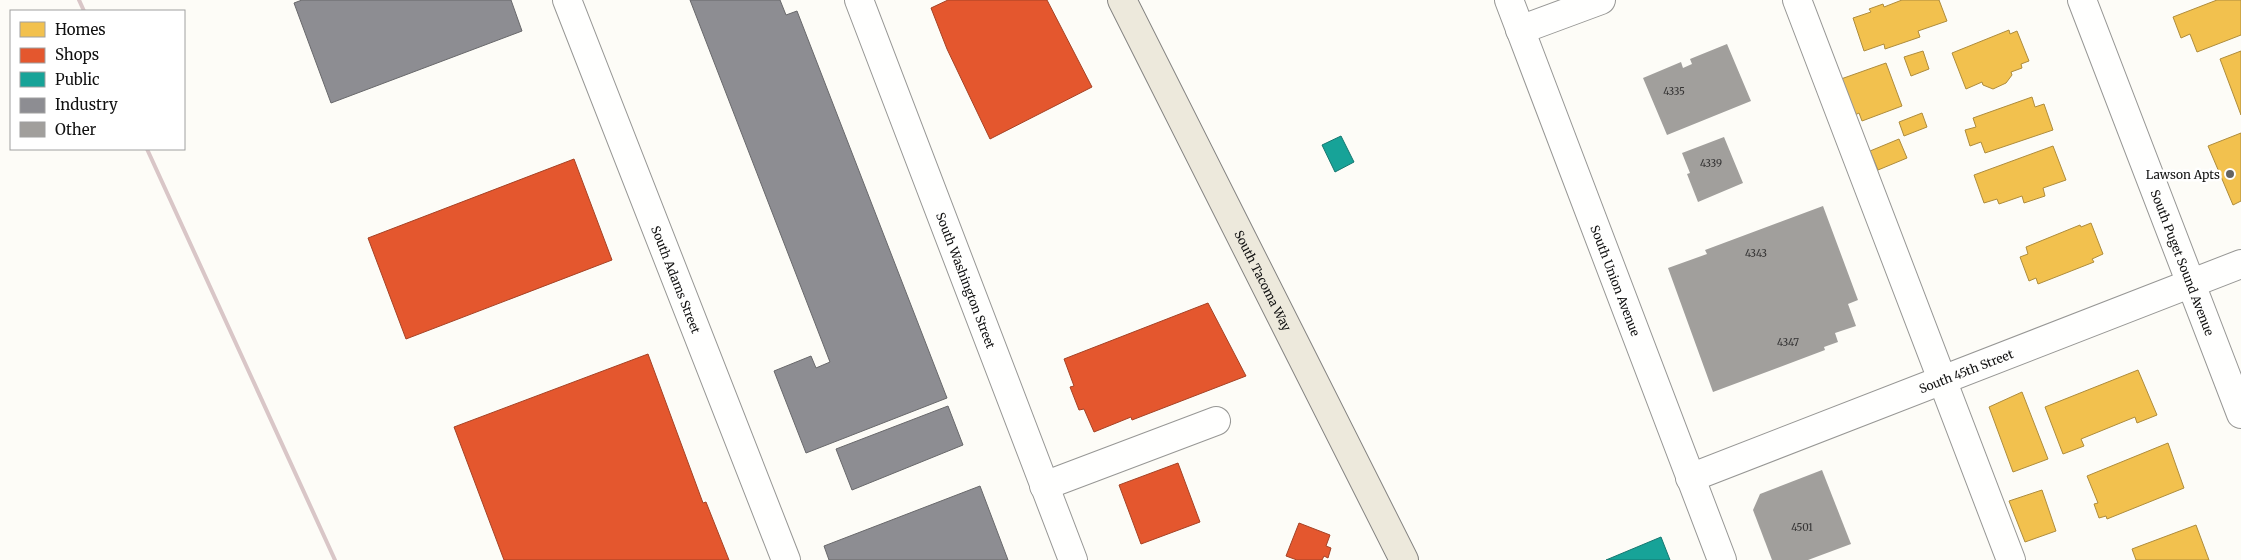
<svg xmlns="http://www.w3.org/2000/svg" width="2241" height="560" font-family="Merriweather,serif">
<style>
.homes{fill:#f2c14e;stroke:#ae8c3c}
.shops{fill:#e4572e;stroke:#a54225}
.public{fill:#17a398;stroke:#157770}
.industry{fill:#8d8d92;stroke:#68686b}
.building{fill:#a19f9c}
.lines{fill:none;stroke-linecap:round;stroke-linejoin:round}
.minor-casing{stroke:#979795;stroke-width:30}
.major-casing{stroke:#858482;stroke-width:30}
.minor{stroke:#fffffe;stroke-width:28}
.major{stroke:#ede9dc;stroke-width:28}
.rail{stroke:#d9c6c7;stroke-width:4}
.poi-dot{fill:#646362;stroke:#fff;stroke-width:2}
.labels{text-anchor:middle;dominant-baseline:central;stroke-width:5;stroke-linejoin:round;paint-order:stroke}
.number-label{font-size:10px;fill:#353434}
.poi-label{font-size:12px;fill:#111;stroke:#fff;text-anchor:end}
.street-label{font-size:12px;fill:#111;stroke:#fff}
</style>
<rect width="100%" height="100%" fill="#fdfcf7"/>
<g class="homes">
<path d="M1902,0H1939L1947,21L1918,31L1920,37L1885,49L1884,44L1864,51L1853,18L1871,12L1869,9L1883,4L1884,7Z"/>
<path d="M2217,0H2241V35L2197,52L2190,34L2181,38L2173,17Z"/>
<path d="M2009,30L2010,34L2017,31L2029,61L2021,64L2022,68L2011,72L2012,75L2006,83L1993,89L1983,85L1982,82L1966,89L1952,53Z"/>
<path d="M1923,51L1929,69L1911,76L1904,57Z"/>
<path d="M2241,51V115L2220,59Z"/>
<path d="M1886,63L1902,106L1862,121L1859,113L1855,115L1841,79Z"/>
<path d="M2032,97L2035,107L2044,104L2053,130L1985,153L1981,142L1970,146L1965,130L1976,127L1973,118Z"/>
<path d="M1922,113L1927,127L1904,136L1899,122Z"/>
<path d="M2241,133V201L2233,205L2208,146Z"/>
<path d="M1899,139L1907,158L1878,170L1870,151Z"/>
<path d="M2053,146L2066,180L2043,188L2045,196L2024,203L2022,196L1999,204L1997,199L1984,203L1974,175Z"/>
<path d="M2091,223L2103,254L2092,259L2094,262L2038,284L2036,278L2029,281L2020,257L2028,254L2026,247L2080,225L2081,227Z"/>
<path d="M2138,370L2157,415L2137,423L2135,417L2081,439L2084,446L2063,454L2045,407Z"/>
<path d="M2022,392L2048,459L2013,472L1989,407Z"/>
<path d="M2168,443L2184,488L2107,519L2106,516L2099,518L2094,504L2098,503L2087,476Z"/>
<path d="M2042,490L2056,531L2025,542L2009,501Z"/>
<path d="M2196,525L2209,560H2136L2132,549Z"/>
</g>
<g class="shops">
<path d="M948,0H1047L1092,87L990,139L947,49L931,8Z"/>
<path d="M574,159L612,260L406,339L368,238Z"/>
<path d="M1208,303L1246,376L1132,420L1131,417L1094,432L1084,409L1079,410L1070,387L1074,386L1064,359Z"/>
<path d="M648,354L703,503L706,502L729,560H504L454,427Z"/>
<path d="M1178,463L1200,522L1141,544L1119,485Z"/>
<path d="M1299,523L1330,535L1326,546L1331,548L1328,558L1324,556L1322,560H1297L1286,556Z"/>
</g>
<g class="public">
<path d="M1341,136L1354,162L1335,172L1322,145Z"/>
<path d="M1661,537L1670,560H1606Z"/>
</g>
<g class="industry">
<path d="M302,0H511L522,31L331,103L294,3Z"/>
<path d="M690,0H780L786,15L797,11L947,398L806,453L774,371L811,356L816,368L830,362Z"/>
<path d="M948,406L963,445L852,490L836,449Z"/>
<path d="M980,486L1008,560H829L824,546Z"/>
</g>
<g class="building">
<path d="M1727,44L1751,101L1667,135L1643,78L1681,62L1683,68L1692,64L1690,59Z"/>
<path d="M1724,137L1743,183L1698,202L1687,174L1690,173L1682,153Z"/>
<path d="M1823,206L1858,300L1848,304L1856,326L1835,333L1838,342L1824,347L1825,350L1713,392L1668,268L1707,254L1705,250Z"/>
<path d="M1822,470L1851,544L1808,560H1772L1753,510L1760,494Z"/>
</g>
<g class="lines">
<defs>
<g id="minor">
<path id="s1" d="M567,0L786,560"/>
<path id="s2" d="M859,0L1073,560"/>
<path id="s3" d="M1509,0L1722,560"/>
<path d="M1797,0L2011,560"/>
<path id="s4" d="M2082,0L2241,414"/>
<path d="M1520,30L1601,0"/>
<path id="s5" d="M1690,478L2241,264"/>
<path d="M1044,486L1216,421"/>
</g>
<g id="major">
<path id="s6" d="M1122,0L1404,560"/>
</g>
</defs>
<use href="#minor" class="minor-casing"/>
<use href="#major" class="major-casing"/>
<use href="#minor" class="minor"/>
<use href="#major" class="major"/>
<g class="rail">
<path d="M79,0L84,11"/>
<path d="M147,149L335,560"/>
</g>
</g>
<circle class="poi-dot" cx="2230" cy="174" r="5"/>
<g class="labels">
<g class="number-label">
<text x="1674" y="91">4335</text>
<text x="1711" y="163">4339</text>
<text x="1756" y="253">4343</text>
<text x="1788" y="342">4347</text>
<text x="1802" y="527">4501</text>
</g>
<g class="poi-label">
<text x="2220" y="174">Lawson Apts</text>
</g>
<g class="street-label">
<text stroke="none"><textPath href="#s4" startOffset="281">South Puget Sound Avenue</textPath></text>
<text stroke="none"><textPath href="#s1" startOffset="300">South Adams Street</textPath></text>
<text stroke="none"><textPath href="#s2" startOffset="300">South Washington Street</textPath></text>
<text stroke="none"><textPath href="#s6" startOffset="314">South Tacoma Way</textPath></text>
<text stroke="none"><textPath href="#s3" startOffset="300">South Union Avenue</textPath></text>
<text stroke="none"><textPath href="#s5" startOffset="296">South 45th Street</textPath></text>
</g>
</g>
<rect x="10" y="10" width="175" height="140" fill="#ffffff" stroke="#a0a0a0"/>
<rect x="20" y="22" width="25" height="15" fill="#f2c14e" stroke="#a0a0a0"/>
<text x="55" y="35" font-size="15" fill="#111111">Homes</text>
<rect x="20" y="48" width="25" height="15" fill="#e4572e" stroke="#a0a0a0"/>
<text x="55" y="60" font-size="15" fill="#111111">Shops</text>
<rect x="20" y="72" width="25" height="15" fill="#17a398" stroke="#a0a0a0"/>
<text x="55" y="85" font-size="15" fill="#111111">Public</text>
<rect x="20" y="98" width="25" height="15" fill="#8d8d92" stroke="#a0a0a0"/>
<text x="55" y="110" font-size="15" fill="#111111">Industry</text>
<rect x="20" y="122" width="25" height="15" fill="#a19f9c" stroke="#a0a0a0"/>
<text x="55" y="135" font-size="15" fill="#111111">Other</text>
</svg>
